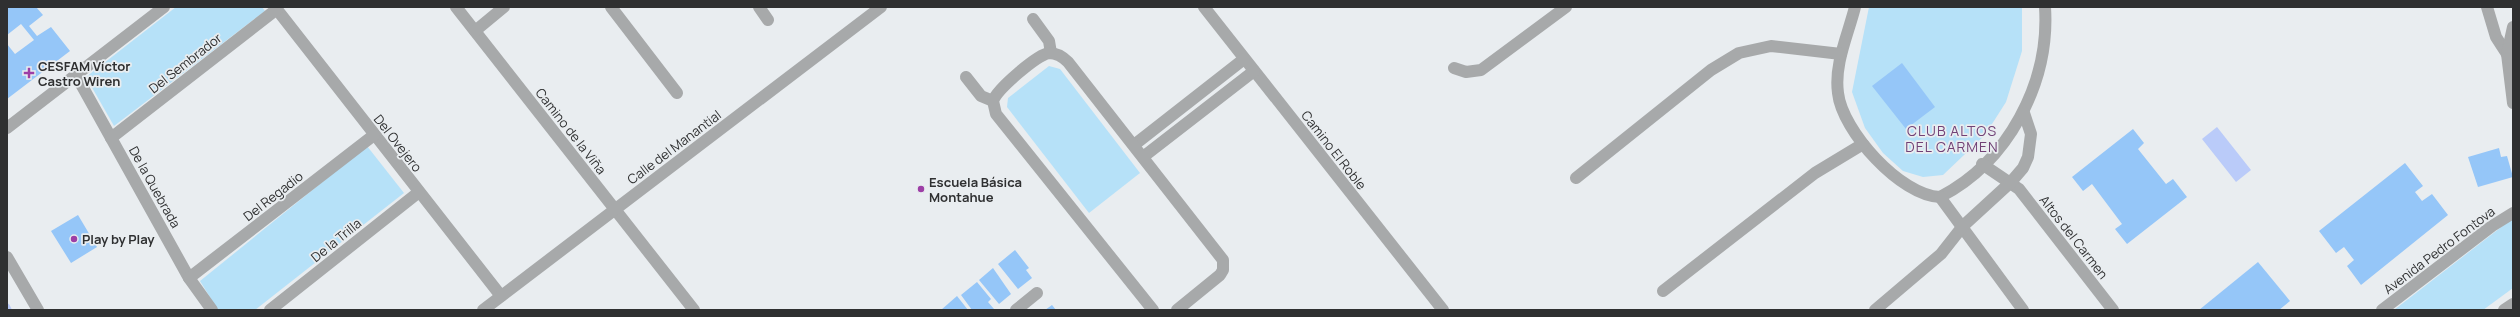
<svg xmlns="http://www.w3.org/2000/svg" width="2520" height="317" font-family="Manrope,sans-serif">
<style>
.green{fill:#b6e1f8}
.water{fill:#bacbf9}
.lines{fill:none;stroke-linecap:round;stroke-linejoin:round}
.stream{stroke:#bacbf9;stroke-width:5.5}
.building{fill:#95c6f8}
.minor{stroke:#a7a9aa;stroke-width:12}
.poi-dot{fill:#9d3ea6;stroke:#e9edf0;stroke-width:1.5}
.labels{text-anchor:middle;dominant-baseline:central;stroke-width:3.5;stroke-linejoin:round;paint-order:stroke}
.street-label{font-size:13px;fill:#2f3031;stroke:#e9edf0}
.poi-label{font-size:13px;font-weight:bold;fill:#2f3031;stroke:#e9edf0;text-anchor:start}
.neighbourhood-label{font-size:14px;letter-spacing:1px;fill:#714176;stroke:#e9edf0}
</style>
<rect width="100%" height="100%" fill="#e9edf0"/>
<g class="green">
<path d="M176,7H262L265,11L114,126L86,77Z"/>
<path d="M1869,7H2022V51L2006,102L1985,135L1943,175L1923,177L1903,171L1883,153L1865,128L1852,92Z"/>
<path d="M1049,66L1060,69L1140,173L1089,213L1007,107L1008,98Z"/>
<path d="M367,146L404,193L255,310H218L200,281Z"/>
<path d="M2513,218V288L2483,310H2394Z"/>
</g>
<path class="water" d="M2217,127L2251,170L2236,182L2202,139Z"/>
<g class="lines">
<path class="stream" d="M7,306L9,310"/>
</g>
<g class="building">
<path d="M7,7H36L43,15L29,26L37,36L51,27L70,51L7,99V44L15,54L34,40L21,24L7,35Z"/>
<path d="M1902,63L1935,107L1906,129L1872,86Z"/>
<path d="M2133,129L2144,143L2138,149L2166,184L2173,179L2187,197L2127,244L2115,229L2122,224L2092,184L2083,191L2072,177Z"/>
<path d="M2499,148L2501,157L2507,156L2513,177L2478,187L2468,157Z"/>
<path d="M2405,163L2423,186L2415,192L2422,201L2432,194L2448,215L2361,285L2347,266L2354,260L2344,247L2336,253L2319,231Z"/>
<path d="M78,215L97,247L71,263L51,231Z"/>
<path d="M1015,250L1029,268L1026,270L1032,278L1018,289L998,264Z"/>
<path d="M2258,262L2290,301L2279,310H2199Z"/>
<path d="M993,268L1011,294L999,304L979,280Z"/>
<path d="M977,282L991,299L988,302L994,309L992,310H972L961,295Z"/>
<path d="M957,296L968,310H941Z"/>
<path d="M1052,305L1056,310H1045Z"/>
</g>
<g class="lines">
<g class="minor">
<path d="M275,7L501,296"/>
<path d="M456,7L694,310"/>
<path d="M611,7L677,93"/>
<path d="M759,7L768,20"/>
<path d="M1204,7L1443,310"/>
<path d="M1855,7C1848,35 1834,64 1838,93C1842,131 1901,196 1940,197C2008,162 2050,83 2045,7"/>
<path d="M2487,7L2496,37L2507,54"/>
<path d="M1033,19L1049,41L1051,53"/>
<path d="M2513,27L2507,54L2513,103"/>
<path d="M475,31L504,7"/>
<path d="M1454,68L1466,72L1481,70L1566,7"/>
<path d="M76,75L189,278L212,310"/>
<path d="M966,77L981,96L993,101"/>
<path d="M7,128L164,7"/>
<path d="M111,138L277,9"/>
<path d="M1134,145L1244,59"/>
<path d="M1143,157L1254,71"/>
<path d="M1982,164L2019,189L2113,310"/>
<path d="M1576,178L1711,70L1739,53L1771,46L1841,54"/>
<path d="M1940,197L2023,310"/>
<path d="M7,257L38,310"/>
<path d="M189,278L374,135"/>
<path d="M1663,291L1815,173L1863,144"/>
<path d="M270,310L419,192"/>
<path d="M483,310L881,7"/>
<path d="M1016,310L1037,293"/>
<path d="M1153,310L996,114L993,101C997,89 1037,55 1049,53C1057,53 1063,57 1068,62L1223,260V270L1220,275L1177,310"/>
<path d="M1875,310L1941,254L1963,226L2011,182L2023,168L2028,157L2031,134L2024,113"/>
<path d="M2382,310L2492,226L2513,213"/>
<path d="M2504,310L2513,304"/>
</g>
</g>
<g class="poi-dot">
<path d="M27 67h4v4h4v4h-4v4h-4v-4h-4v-4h4z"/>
<circle cx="921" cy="189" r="4"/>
<circle cx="74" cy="239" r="4"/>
</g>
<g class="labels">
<g class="street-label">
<text transform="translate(185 63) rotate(-38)">Del Sembrador</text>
<text transform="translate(571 131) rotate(52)">Camino de la Viña</text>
<text transform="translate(398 143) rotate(52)">Del Ovejero</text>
<text transform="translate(674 147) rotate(-37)">Calle del Manantial</text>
<text transform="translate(1334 150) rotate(52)">Camino El Roble</text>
<text transform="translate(155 187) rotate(61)">De la Quebrada</text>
<text transform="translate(273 196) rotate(-38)">Del Regadio</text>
<text transform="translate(2074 237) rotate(52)">Altos del Carmen</text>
<text transform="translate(336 240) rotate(-39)">De la Trilla</text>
<text transform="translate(2439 250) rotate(-37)">Avenida Pedro Fontova</text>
</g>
<g class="poi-label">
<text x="38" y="66">CESFAM Víctor<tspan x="38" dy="15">Castro Wiren</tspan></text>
<text x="929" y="182">Escuela Básica<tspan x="929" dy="15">Montahue</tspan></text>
<text x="82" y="239">Play by Play</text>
</g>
<g class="neighbourhood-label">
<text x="1952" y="130">CLUB ALTOS<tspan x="1952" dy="16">DEL CARMEN</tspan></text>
</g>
</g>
<rect width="2520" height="317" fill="none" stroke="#2f3031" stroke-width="16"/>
</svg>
